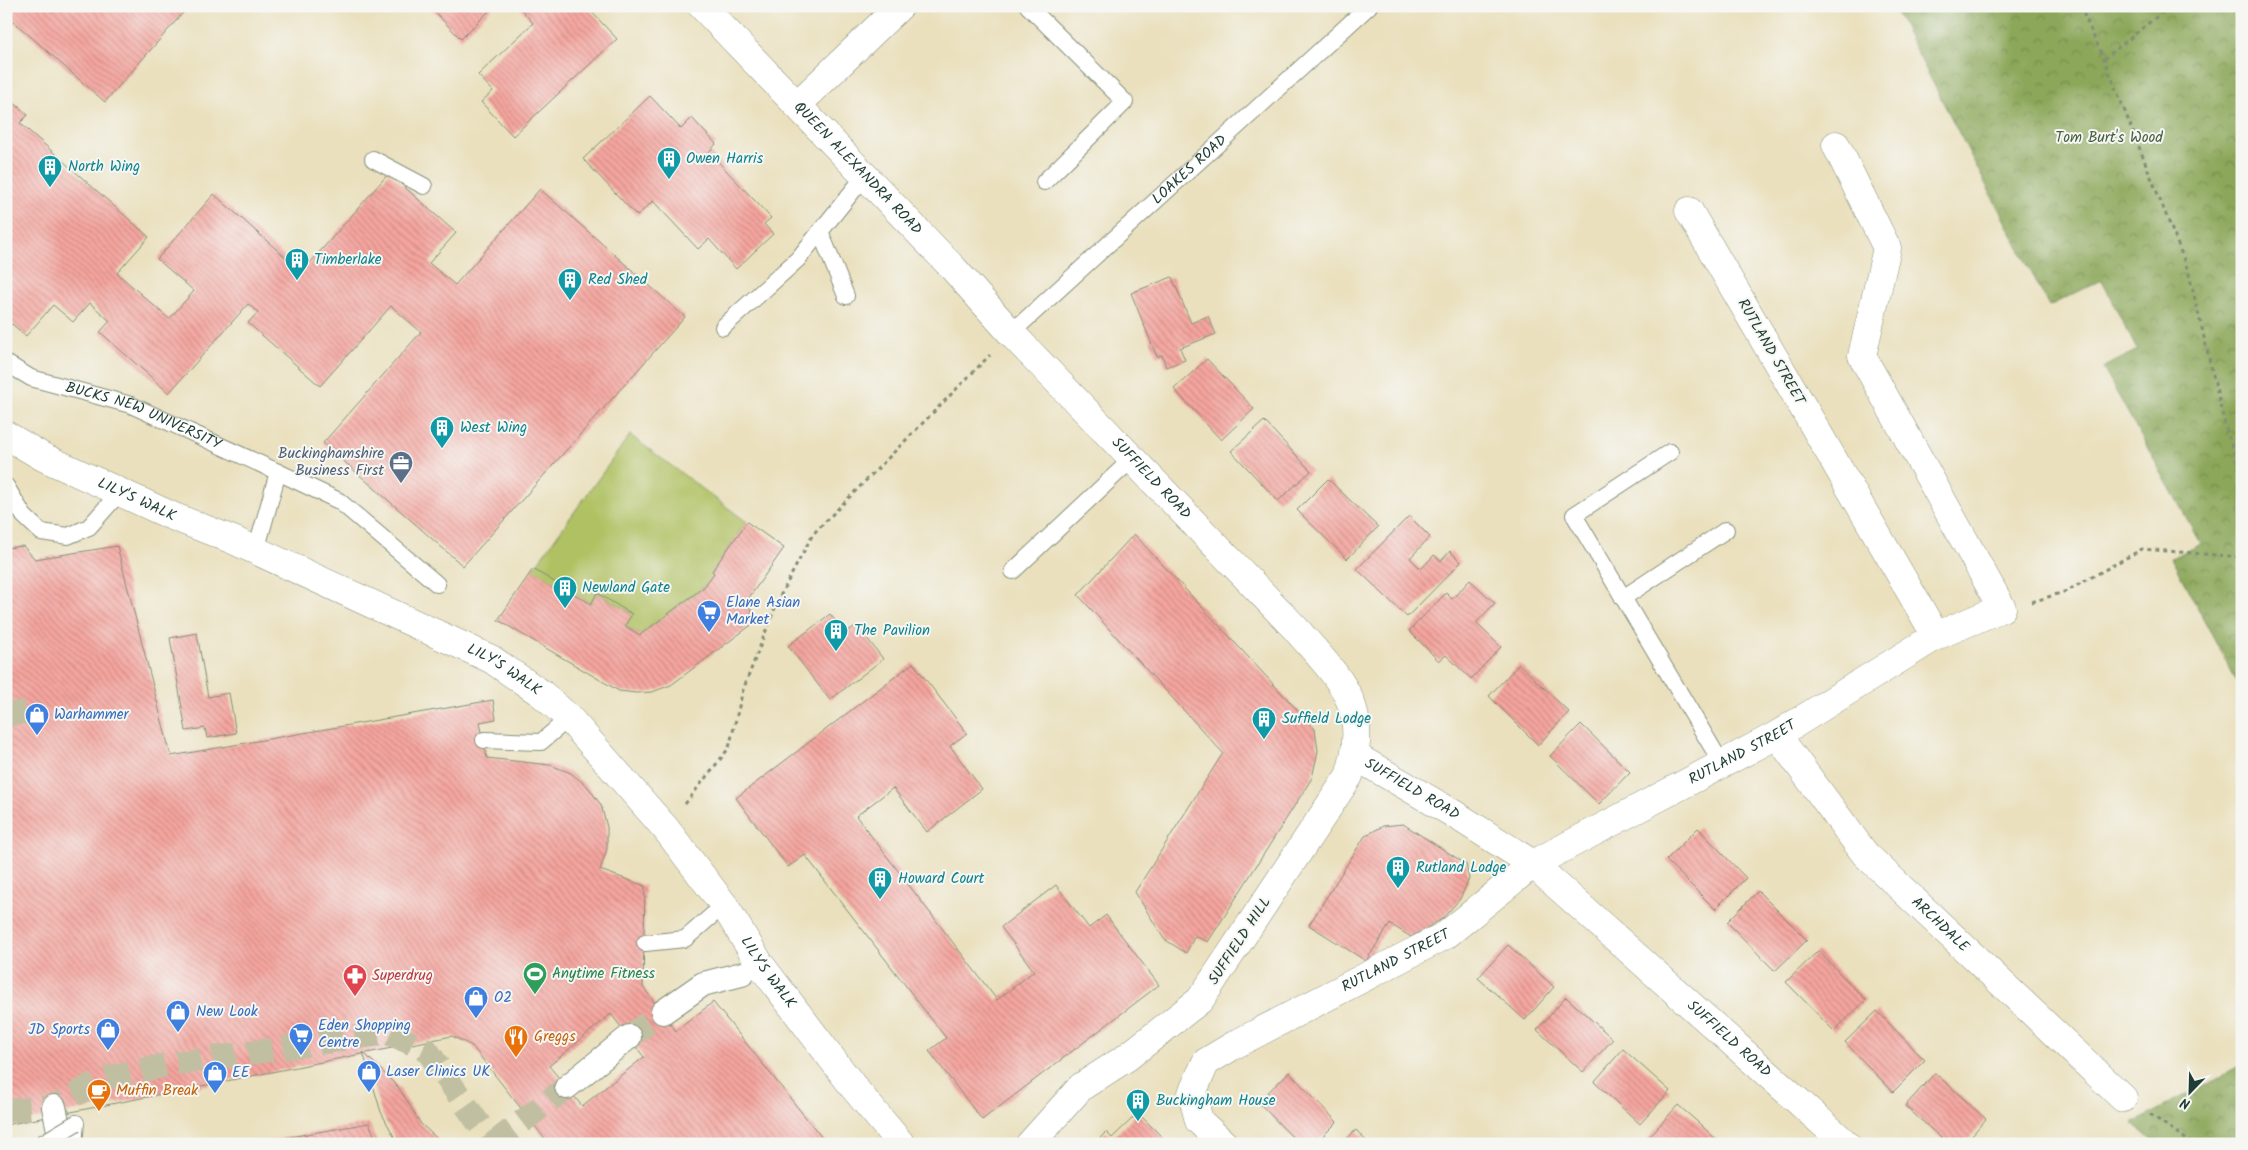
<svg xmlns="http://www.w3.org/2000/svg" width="2248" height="1150" font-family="Kalam,sans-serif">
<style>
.forest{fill:url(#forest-crowns);stroke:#567247}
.garden{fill:#b0c164;stroke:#687f4c}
.building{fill:url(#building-back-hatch);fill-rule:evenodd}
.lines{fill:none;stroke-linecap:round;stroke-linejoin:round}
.pedestrian-tunnel{stroke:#c1bfa2;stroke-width:24;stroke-dasharray:24 12;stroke-linecap:butt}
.service-casing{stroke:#848e78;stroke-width:18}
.pedestrian-casing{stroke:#848e78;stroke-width:26}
.minor-casing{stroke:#848e78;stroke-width:29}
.tertiary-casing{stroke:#848e78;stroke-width:29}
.path{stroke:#848e78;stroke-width:3;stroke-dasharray:4 4;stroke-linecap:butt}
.service{stroke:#fff;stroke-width:16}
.pedestrian{stroke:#fff;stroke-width:24}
.minor{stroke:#fff;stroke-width:28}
.tertiary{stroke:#fff;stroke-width:28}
.service-bridge-casing{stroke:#848e78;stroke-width:18;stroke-linecap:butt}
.service-bridge{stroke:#fff;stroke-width:16}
.labels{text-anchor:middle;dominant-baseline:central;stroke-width:4;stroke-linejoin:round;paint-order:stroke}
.park-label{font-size:15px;fill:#435e40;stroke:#f6f6f2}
.culture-label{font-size:15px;fill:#0d838f;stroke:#f6f6f2;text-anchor:start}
.street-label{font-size:15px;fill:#1f3d34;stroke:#f6f6f2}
.service-label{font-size:15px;fill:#4e5e75;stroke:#f6f6f2;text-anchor:end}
.shop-label{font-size:15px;fill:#366cbe;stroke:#f6f6f2;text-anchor:start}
.leisure-label{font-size:15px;fill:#27864d;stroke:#f6f6f2;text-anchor:start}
.health-label{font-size:15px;fill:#be3a42;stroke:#f6f6f2;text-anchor:start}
.food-label{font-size:15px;fill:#c56008;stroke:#f6f6f2;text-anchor:start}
</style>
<defs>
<pattern id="forest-crowns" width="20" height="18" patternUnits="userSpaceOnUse" patternTransform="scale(1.25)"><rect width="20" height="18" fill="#8ca75a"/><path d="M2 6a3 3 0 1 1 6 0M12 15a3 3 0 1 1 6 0" fill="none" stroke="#72894b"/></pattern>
<pattern id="building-back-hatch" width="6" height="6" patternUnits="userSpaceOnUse" patternTransform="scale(1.25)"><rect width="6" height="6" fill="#f6a59f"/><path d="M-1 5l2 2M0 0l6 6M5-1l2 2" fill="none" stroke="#c78882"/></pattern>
</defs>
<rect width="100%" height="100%" fill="#f6f6f2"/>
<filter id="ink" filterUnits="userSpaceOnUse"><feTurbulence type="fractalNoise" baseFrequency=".02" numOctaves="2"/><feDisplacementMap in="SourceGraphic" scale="10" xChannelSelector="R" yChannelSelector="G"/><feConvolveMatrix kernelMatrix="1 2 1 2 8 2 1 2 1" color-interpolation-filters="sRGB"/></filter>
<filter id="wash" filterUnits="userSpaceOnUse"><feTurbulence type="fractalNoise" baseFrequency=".0096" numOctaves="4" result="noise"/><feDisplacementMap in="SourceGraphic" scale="20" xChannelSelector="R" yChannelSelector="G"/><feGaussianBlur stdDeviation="1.12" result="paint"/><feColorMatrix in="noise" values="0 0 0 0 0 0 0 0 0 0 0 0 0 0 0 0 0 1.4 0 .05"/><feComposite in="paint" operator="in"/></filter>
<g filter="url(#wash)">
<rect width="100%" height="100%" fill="#eae0bd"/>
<g class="forest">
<path d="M1893,6H2242V691L2171,558L2201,544L2103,368L2137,350L2102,280L2049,306Z"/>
<path d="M2242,1065V1144H2157L2133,1123Z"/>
</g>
<path class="garden" d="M630,435L747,522L712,571L714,573L704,587L640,635L625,626L632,613L597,593L591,604L533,569Z"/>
<g id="blocks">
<g class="building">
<path d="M6,6H189L105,102L6,15Z"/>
<path d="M429,6H494L461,39Z"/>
<path d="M518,6H586L617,39L513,136L481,102L493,91L478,75L533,23Z"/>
<path d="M6,96L28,115L20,123L149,237L117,273L169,319L194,291L157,259L214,194L302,272L389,173L456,233L429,263L455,285L540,189L685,317L463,566L323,443L421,332L391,306L320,386L248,323L258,312L248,304L169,393L100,332L110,321L90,303L73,322L53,305L26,336L12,324L6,330Z"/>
<path d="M650,96L681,129L692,118L716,144L709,152L771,218L764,224L773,234L736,269L709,239L698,249L653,201L637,216L583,159Z"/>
<path d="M1172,277L1191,323L1208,316L1216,334L1180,348L1185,360L1166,367L1162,355L1157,357L1131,293Z"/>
<path d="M1207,359L1254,409L1221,440L1174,389Z"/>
<path d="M1264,421L1311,471L1278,501L1231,451Z"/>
<path d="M1328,479L1378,527L1347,559L1297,510Z"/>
<path d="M1409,516L1430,537L1410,558L1421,569L1434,555L1441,561L1450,551L1461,562L1407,617L1357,569Z"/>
<path d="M747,522L784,548L746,602L758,620L671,685L652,692L636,693L619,691L498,620L533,569L591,604L597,593L632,614L625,626L640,635L704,587L714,573L712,571Z"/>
<path d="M1134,534L1315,729L1318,751L1312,778L1208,942L1195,936L1186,953L1164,939L1135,892L1223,753L1078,595Z"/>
<path d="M23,546L35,559L117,546L171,756L493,700L496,719L480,722L487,758L550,765L571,773L588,787L601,805L607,827V849L600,870L645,886L643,987L676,1031L713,1002L827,1144H549L472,1046L452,1036L6,1125V548ZM611,1014L644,1057L582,1106L549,1066Z"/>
<path d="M1470,580L1495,603L1476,623L1501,647L1471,679L1446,655L1439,661L1409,631L1446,593L1452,599Z"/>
<path d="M830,614L845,633L857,625L883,659L830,700L788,646Z"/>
<path d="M197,633L208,697L229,693L236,733L207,738L205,728L186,731L170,638Z"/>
<path d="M913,663L967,733L950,746L982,789L927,832L893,788L856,816L997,1000L1034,971L1001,927L1056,885L1089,928L1106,915L1159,985L982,1120L929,1051L946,1038L805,855L788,867L736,798Z"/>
<path d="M1519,664L1569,712L1538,745L1489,696Z"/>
<path d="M1581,724L1630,772L1599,804L1550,756Z"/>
<path d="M1403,824L1466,864L1469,879L1460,899L1442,919L1411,937L1390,924L1366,961L1309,925L1365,836L1383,826Z"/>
<path d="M1698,828L1746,878L1715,909L1666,860Z"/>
<path d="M1758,891L1807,940L1775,971L1727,922Z"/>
<path d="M1508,945L1554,987L1525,1020L1478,978Z"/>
<path d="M1818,951L1866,1000L1834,1031L1786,982Z"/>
<path d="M1566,997L1613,1039L1583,1072L1537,1030Z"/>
<path d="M1877,1011L1925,1060L1893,1092L1845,1042Z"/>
<path d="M1623,1049L1670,1091L1640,1124L1594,1082Z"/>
<path d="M363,1052L399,1088L421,1124L443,1144H398L381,1112Z"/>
<path d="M1289,1072L1337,1122L1315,1144H1299L1258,1102Z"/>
<path d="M1935,1073L1986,1119L1964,1144H1948L1905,1106Z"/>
<path d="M1678,1105L1701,1125L1721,1144H1655L1648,1138Z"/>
<path d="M1138,1113L1169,1144H1094L1106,1132L1112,1138Z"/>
<path d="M369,1123L378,1144H257L256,1143Z"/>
<path d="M1356,1130L1369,1144H1341Z"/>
</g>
</g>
</g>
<g filter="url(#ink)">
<use href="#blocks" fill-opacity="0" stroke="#848e78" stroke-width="1"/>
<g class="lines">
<g class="pedestrian-tunnel">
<path d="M6,715L26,712"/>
<path d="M629,1037L663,1012"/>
<path d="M6,1111L54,1107L102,1079L171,1064L388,1033L427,1050L493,1144"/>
<path d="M493,1144L567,1087"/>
</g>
<defs>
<g id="service">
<path d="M1028,6L1125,102L1044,182"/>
<path d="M373,159L424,186"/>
<path d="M820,231L846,296"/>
<path d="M723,327L798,259L864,177"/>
<path id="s1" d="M1011,333L1369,6"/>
<path id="s2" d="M6,363L31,378L131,405L278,472L256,551"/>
<path d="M1670,452L1574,515L1722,764"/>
<path d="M278,472L339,501L437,584"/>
<path d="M6,486L24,516L41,532L68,536L89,527L120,492"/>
<path d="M1013,571L1132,459"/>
<path d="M1623,598L1726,530"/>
<path d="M484,740L541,742L569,718"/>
<path d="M645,943L685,939L724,905"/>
<path d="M74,1144L76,1123"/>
</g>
<g id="pedestrian">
<path d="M663,1012L703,984L742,974"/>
<path d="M567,1087L629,1037"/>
<path d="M54,1107L62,1144"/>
</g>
<g id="minor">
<path d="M797,105L900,6"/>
<path d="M1836,145L1887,248L1862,356L2002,608L1936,636"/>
<path id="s3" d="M1777,735L1865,854L2123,1098"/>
<path id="s4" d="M1224,1144L1199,1121L1192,1093L1206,1062L1236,1044L1446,935L1533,864L1777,735L1936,636L1689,211"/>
</g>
<g id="tertiary">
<path id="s5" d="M702,6L953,268L1011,333L1296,629C1339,679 1372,705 1349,776L1200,1000L1126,1058L1081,1087L1030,1144"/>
<path id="s6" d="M6,435L43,457L172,516L233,540L491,659L542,694L569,718L666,829L724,905L760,964L855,1089L901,1144"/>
<path id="s7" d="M1355,756L1454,814L1533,864L1846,1144"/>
</g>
</defs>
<use href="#service" class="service-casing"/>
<use href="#pedestrian" class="pedestrian-casing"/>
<use href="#minor" class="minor-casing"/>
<use href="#tertiary" class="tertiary-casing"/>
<g class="path">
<path d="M2080,6L2104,59L2188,270L2225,425L2242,479"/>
<path d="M2104,59L2170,6"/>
<path d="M2032,602L2067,591L2142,549L2242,557"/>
<path d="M685,804L729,748L743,690L778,600L813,534L990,355"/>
<path d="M2150,1114L2193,1144"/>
</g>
<use href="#service" class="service"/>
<use href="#pedestrian" class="pedestrian"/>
<use href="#minor" class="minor"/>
<use href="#tertiary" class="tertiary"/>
<defs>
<path id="service-bridge" d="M41,1144L76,1123"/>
</defs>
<use href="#service-bridge" class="service-bridge-casing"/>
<use href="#service-bridge" class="service-bridge"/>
</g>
</g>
<defs>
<symbol id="building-pin" viewBox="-11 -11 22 30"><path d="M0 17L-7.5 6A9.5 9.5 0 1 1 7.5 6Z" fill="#0f9aa8" stroke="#f6f6f2"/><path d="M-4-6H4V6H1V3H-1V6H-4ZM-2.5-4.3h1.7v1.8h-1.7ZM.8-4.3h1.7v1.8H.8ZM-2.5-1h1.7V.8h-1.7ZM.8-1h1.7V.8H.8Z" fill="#fff"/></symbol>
<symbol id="office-pin" viewBox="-11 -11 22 30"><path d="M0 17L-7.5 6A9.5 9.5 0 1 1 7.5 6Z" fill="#5c6f8a" stroke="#f6f6f2"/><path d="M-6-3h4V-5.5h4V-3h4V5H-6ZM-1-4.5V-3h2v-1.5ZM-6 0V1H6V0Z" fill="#fff"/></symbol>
<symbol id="supermarket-pin" viewBox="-11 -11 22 30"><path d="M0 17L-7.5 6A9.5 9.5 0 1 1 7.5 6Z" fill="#3f7fe0" stroke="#f6f6f2"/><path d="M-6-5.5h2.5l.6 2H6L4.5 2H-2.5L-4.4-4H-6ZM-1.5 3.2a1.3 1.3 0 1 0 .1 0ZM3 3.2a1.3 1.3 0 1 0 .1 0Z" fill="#fff"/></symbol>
<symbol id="shop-pin" viewBox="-11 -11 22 30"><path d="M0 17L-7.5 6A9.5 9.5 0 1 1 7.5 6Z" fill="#3f7fe0" stroke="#f6f6f2"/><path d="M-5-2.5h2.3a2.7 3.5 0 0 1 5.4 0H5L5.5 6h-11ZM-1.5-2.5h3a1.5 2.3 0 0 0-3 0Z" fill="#fff"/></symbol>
<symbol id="stadium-pin" viewBox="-11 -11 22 30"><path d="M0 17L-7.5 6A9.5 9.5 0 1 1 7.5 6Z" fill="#2e9e5b" stroke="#f6f6f2"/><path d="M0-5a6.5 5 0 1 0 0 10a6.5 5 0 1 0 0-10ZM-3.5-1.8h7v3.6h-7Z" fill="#fff"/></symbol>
<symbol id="pharmacy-pin" viewBox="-11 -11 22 30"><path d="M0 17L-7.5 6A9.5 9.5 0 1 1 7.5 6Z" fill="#e0444e" stroke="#f6f6f2"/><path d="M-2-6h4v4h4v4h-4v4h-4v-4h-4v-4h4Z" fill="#fff"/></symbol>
<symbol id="restaurant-pin" viewBox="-11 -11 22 30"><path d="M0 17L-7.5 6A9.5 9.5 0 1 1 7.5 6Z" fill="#e8710a" stroke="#f6f6f2"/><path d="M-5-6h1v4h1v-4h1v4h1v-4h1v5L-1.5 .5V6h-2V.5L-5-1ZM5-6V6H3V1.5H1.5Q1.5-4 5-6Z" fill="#fff"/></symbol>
<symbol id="cafe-pin" viewBox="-11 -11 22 30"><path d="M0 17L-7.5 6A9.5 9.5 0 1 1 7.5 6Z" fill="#e8710a" stroke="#f6f6f2"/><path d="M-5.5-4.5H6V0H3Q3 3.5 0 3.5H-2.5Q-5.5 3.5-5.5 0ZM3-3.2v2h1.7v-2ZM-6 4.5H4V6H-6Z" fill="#fff"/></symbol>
</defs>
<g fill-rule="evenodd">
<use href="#building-pin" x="655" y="145" width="28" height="38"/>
<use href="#building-pin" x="36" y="153" width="28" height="38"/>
<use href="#building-pin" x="283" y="246" width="28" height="38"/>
<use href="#building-pin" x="556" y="266" width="28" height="38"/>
<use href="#building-pin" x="428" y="414" width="28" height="38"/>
<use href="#office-pin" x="387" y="449" width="28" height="38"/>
<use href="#building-pin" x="551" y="574" width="28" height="38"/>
<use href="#supermarket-pin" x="695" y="598" width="28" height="38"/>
<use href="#building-pin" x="822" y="617" width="28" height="38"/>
<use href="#shop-pin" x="23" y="701" width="28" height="38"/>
<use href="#building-pin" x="1250" y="705" width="28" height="38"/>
<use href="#building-pin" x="1384" y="854" width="28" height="38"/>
<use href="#building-pin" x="866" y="865" width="28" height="38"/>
<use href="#stadium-pin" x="521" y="960" width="28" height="38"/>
<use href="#pharmacy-pin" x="341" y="962" width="28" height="38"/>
<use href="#shop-pin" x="462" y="984" width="28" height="38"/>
<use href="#shop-pin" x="164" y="998" width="28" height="38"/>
<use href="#shop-pin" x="94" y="1016" width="28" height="38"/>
<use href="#supermarket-pin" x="287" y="1021" width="28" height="38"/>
<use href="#restaurant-pin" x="502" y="1023" width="28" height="38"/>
<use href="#shop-pin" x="355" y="1058" width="28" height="38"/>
<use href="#shop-pin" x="201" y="1059" width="28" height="38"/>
<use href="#cafe-pin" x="85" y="1077" width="28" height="38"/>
<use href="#building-pin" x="1124" y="1087" width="28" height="38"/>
</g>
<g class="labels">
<g class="park-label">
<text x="2109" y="138">Tom Burt's Wood</text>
</g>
<g class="culture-label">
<text x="686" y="159">Owen Harris</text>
<text x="68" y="167">North Wing</text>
<text x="314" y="260">Timberlake</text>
<text x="588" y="280">Red Shed</text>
<text x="460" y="428">West Wing</text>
<text x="582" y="588">Newland Gate</text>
<text x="854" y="631">The Pavilion</text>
<text x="1282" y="719">Suffield Lodge</text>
<text x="1416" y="868">Rutland Lodge</text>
<text x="898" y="879">Howard Court</text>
<text x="1156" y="1101">Buckingham House</text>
</g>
<g class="street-label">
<text stroke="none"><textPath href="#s5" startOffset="225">QUEEN ALEXANDRA ROAD</textPath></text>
<text stroke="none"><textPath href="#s1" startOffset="242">LOAKES ROAD</textPath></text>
<text transform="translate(1771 352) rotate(60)">RUTLAND STREET</text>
<text stroke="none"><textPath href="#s2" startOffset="148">BUCKS NEW UNIVERSITY</textPath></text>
<text stroke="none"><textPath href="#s5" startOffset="652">SUFFIELD ROAD</textPath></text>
<text stroke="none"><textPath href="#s6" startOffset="146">LILY'S WALK</textPath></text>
<text stroke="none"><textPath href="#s6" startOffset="551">LILY'S WALK</textPath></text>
<text stroke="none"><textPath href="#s4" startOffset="718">RUTLAND STREET</textPath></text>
<text stroke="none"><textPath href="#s7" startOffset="66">SUFFIELD ROAD</textPath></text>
<text stroke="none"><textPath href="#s3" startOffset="251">ARCHDALE</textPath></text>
<text transform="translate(1240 941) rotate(-57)">SUFFIELD HILL</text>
<text stroke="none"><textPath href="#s4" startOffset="312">RUTLAND STREET</textPath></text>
<text stroke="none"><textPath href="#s6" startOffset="956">LILY'S WALK</textPath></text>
<text stroke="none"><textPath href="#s7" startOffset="471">SUFFIELD ROAD</textPath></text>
</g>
<g class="service-label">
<text x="384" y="454">Buckinghamshire<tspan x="384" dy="17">Business First</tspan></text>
</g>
<g class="shop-label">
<text x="726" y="603">Elane Asian<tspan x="726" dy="17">Market</tspan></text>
<text x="54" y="715">Warhammer</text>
<text x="494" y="998">O2</text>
<text x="196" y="1012">New Look</text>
<text x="318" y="1026">Eden Shopping<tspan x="318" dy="17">Centre</tspan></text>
<text x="90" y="1030" text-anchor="end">JD Sports</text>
<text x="386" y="1072">Laser Clinics UK</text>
<text x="232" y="1073">EE</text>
</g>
<g class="leisure-label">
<text x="552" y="974">Anytime Fitness</text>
</g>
<g class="health-label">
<text x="372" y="976">Superdrug</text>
</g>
<g class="food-label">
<text x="534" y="1037">Greggs</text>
<text x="116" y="1091">Muffin Break</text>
</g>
</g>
<rect width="2248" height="1150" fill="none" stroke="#f6f6f2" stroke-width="25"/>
<g transform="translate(2190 1092) rotate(203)" stroke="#f6f6f2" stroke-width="4" paint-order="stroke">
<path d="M0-4L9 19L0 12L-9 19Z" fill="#1f3d34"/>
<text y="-8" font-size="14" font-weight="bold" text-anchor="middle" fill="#1f3d34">N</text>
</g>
</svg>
